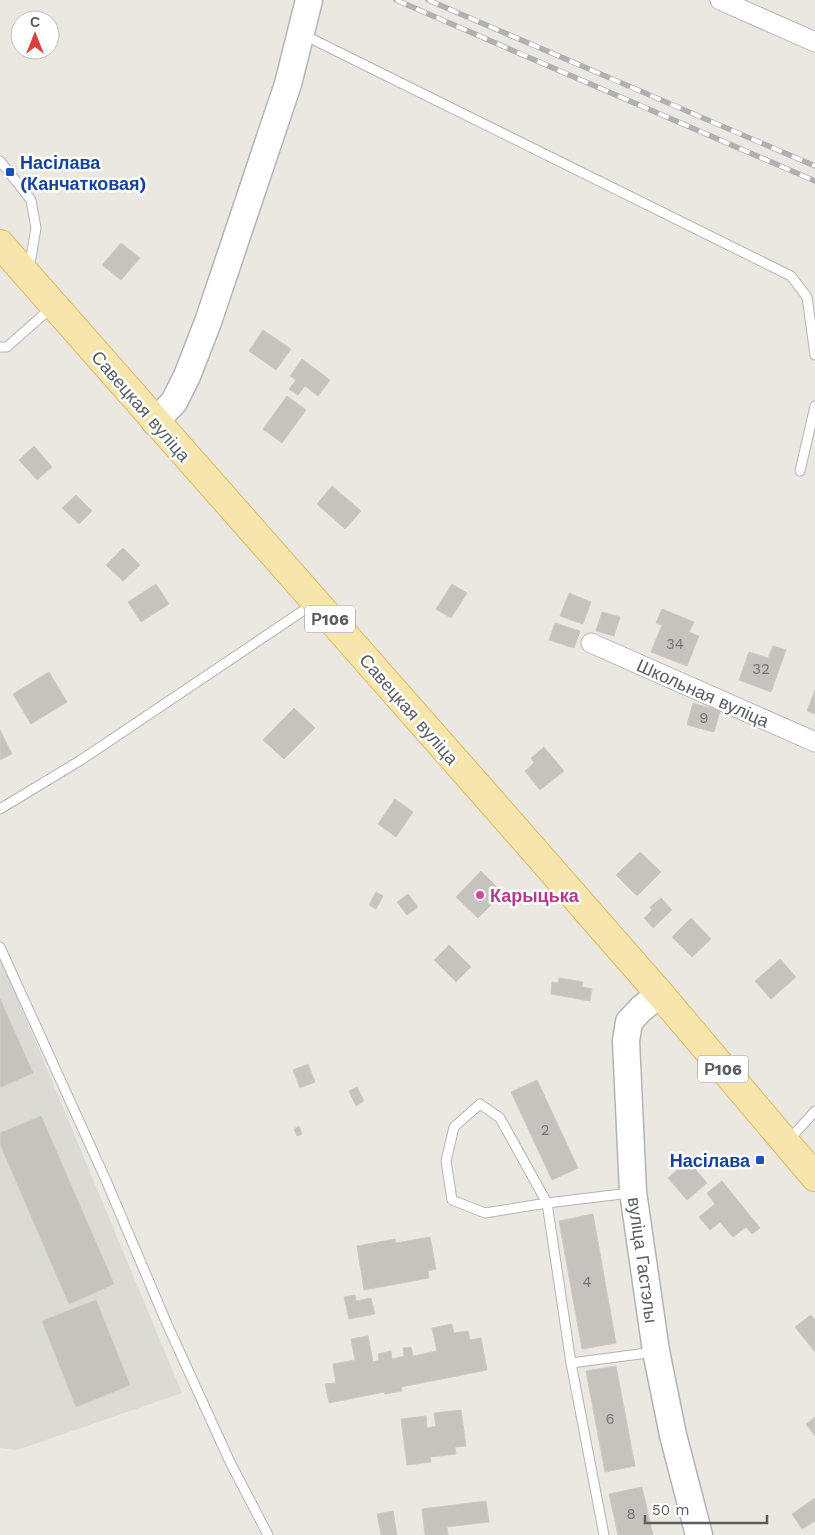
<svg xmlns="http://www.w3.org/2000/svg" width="815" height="1535" font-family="'Work Sans',sans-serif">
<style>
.industrial{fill:#dcdad5}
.building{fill:#c6c3be;stroke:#cfcac0}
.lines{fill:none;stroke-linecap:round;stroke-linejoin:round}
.lane-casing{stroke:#b2b4b7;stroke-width:11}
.street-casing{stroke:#b2b4b7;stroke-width:21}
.secondary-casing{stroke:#b1b4b7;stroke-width:29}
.primary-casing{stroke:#e1b863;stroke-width:30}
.lane{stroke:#fff;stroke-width:9}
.street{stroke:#fff;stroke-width:19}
.secondary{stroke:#fff;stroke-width:26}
.primary{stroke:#f6e6ab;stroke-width:28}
.rail-casing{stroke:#afb0b0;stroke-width:5.5}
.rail{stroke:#fff;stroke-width:4;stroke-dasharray:11;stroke-linecap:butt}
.transit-dot{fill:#1a4fb4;stroke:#fff;stroke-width:2}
.hotel-dot{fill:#d1479c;stroke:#fff;stroke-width:2}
.labels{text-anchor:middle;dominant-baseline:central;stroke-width:5;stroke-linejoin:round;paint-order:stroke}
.number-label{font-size:15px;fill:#757678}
.shield{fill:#fff;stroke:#8c8e90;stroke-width:1}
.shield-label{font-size:16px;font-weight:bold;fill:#5a5d60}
.transit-label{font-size:18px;font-weight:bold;fill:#164399;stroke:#fff;text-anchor:start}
.street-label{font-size:18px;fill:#5a5d60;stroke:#fff}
.hotel-label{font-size:18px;font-weight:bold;fill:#b23c85;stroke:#fff;text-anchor:start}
</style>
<rect width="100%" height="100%" fill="#ebe8e1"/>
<path class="industrial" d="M0,956L182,1393L17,1450L0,1448Z"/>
<g class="building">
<path d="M121,243L140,258L121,280L102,265Z"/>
<path d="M263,330L291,349L276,370L249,351Z"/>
<path d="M302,359L330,380L318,396L305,386L298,395L289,389L296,380L290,376Z"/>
<path d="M287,396L306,410L282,443L263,429Z"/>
<path d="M34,446L52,467L37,480L19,460Z"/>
<path d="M332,486L361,511L345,529L317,504Z"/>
<path d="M76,495L92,511L79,524L62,508Z"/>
<path d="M123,548L140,565L123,581L106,565Z"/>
<path d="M156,584L169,604L141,622L128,602Z"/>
<path d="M452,584L467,593L451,618L436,609Z"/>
<path d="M569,593L591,602L583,624L560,616Z"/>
<path d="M662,609L694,622L689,632L699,636L687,666L651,652L662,625L656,623Z"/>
<path d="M602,612L620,617L614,636L596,631Z"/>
<path d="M555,623L580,631L574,648L549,640Z"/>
<path d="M773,646L786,650L771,692L739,680L749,652L768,658Z"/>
<path d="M49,672L67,702L31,724L13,694Z"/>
<path d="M815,690V714L807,711Z"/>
<path d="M693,703L720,711L714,732L687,725Z"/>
<path d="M294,708L315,728L284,759L263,740Z"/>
<path d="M0,730L12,754L0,760Z"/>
<path d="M544,747L564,771L540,790L525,771L534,763L531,758Z"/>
<path d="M395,799L413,812L396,837L378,824Z"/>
<path d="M640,852L661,872L637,896L616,875Z"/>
<path d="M481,871L503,893L478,918L456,897Z"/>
<path d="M376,892L383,896L376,909L369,905Z"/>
<path d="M408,894L418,907L407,915L397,902Z"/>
<path d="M661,898L672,910L653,928L644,918L652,910L650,907Z"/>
<path d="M691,918L711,939L692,957L672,937Z"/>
<path d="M449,945L471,967L456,982L434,960Z"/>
<path d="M780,959L796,977L771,999L755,981Z"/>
<path d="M559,978L583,982L582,987L592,989L590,1001L551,994L552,982L558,983Z"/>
<path d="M0,999L33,1073L1,1087L0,1086Z"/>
<path d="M308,1064L315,1082L300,1088L293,1070Z"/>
<path d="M537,1080L578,1168L552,1180L511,1092Z"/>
<path d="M357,1087L364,1101L356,1106L349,1091Z"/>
<path d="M41,1116L114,1284L69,1304L0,1144V1133Z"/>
<path d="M299,1126L302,1134L297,1136L294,1129Z"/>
<path d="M688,1161L707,1183L687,1200L668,1178Z"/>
<path d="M722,1181L760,1228L752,1234L746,1227L733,1237L720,1222L710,1230L699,1217L715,1204L707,1193Z"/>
<path d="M593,1214L616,1343L582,1349L559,1221Z"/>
<path d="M430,1237L436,1269L428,1271L429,1278L364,1290L357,1246L395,1239L396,1243Z"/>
<path d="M355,1295L356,1301L371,1298L375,1314L349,1319L344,1297Z"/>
<path d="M96,1300L130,1385L76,1407L42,1321Z"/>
<path d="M811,1315L815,1320V1352L795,1327Z"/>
<path d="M452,1324L454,1333L468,1331L470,1340L481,1338L487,1370L401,1387L402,1391L385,1394L384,1392L329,1403L325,1384L336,1383L333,1364L355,1360L351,1339L368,1336L373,1362L379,1360L378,1354L391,1351L392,1359L404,1356L403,1348L411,1347L413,1356L437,1351L432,1328Z"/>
<path d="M616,1366L635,1466L605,1472L586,1371Z"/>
<path d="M461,1410L466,1446L455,1447L456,1454L430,1457L431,1462L407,1465L401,1419L426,1416L427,1428L436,1426L434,1413Z"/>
<path d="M815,1417V1436L806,1424Z"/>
<path d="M642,1487L653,1535H618L609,1494Z"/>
<path d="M815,1498V1521L802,1529L792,1514Z"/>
<path d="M486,1501L489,1522L447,1527L448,1535H425L422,1509Z"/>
<path d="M393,1511L397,1535H381L377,1514Z"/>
</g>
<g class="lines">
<defs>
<g id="lane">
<path d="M302,34L791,276L807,297L815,355"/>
<path d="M0,161L31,200L36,228L29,269"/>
<path d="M0,347H7L52,307"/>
<path d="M800,471L815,406"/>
<path d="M0,809L81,760L313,604"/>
<path d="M0,947L105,1178L167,1324L230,1462L268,1535"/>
<path d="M788,1141L815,1111"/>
<path d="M571,1363L655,1352"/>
<path d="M604,1535L571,1363L547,1203L485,1213L452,1200L446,1161L454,1127L480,1104L500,1118L547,1203L630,1193"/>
</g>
<g id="street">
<path d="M720,0L815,42"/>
<path d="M591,643L815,742"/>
</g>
<g id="secondary">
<path d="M155,422L174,402L187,376L208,322L288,84L309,0"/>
<path d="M660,994L641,1009L629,1022L626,1041L633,1192L656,1351L673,1435L699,1535"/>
</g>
<path id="primary" d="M0,244L483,792L660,994L815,1177"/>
</defs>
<use href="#lane" class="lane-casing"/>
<use href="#street" class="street-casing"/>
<use href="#secondary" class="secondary-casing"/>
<use href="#primary" class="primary-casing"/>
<use href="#lane" class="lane"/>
<use href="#street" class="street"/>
<use href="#secondary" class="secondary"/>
<use href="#primary" class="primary"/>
<defs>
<g id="rail">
<path d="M396,0L815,181"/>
<path d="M428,0L815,166"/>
</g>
</defs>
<use href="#rail" class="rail-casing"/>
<use href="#rail" class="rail"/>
</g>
<g class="transit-dot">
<rect x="5" y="167" width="10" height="10" rx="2.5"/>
<rect x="755" y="1155" width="10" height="10" rx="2.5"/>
</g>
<circle class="hotel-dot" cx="480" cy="895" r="5"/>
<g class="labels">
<g class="number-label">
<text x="675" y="644">34</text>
<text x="761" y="669">32</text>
<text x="704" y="718">9</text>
<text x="545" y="1130">2</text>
<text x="587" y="1282">4</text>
<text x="610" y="1419">6</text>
<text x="631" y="1514">8</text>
</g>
<g class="shield">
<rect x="305" y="605.5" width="50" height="27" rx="4"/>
<rect x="698" y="1055.5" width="50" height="27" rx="4"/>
</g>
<g class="shield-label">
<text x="330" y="619">Р106</text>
<text x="723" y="1069">Р106</text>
</g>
<g class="transit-label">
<text x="20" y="162">Насілава<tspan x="20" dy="21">(Канчатковая)</tspan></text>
<text x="750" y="1160" text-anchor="end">Насілава</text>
</g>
<g class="street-label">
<text transform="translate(141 406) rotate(49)">Савецкая вуліца</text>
<text transform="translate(703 693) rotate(24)">Школьная вуліца</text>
<text transform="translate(409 709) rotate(49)">Савецкая вуліца</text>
<text transform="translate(643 1260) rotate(82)">вуліца Гастэлы</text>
</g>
<g class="hotel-label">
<text x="490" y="895">Карыцька</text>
</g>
</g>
<g transform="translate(35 35)"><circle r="24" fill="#ffffff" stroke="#bdbebf"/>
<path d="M0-4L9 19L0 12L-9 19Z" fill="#d6413c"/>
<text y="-8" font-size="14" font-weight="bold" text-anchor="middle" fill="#5a5d60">С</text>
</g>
<path d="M645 1515v8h122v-8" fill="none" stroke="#5a5d60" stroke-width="2.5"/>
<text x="652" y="1515" font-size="15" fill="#5a5d60" stroke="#ffffff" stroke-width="4" paint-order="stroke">50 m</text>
</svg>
